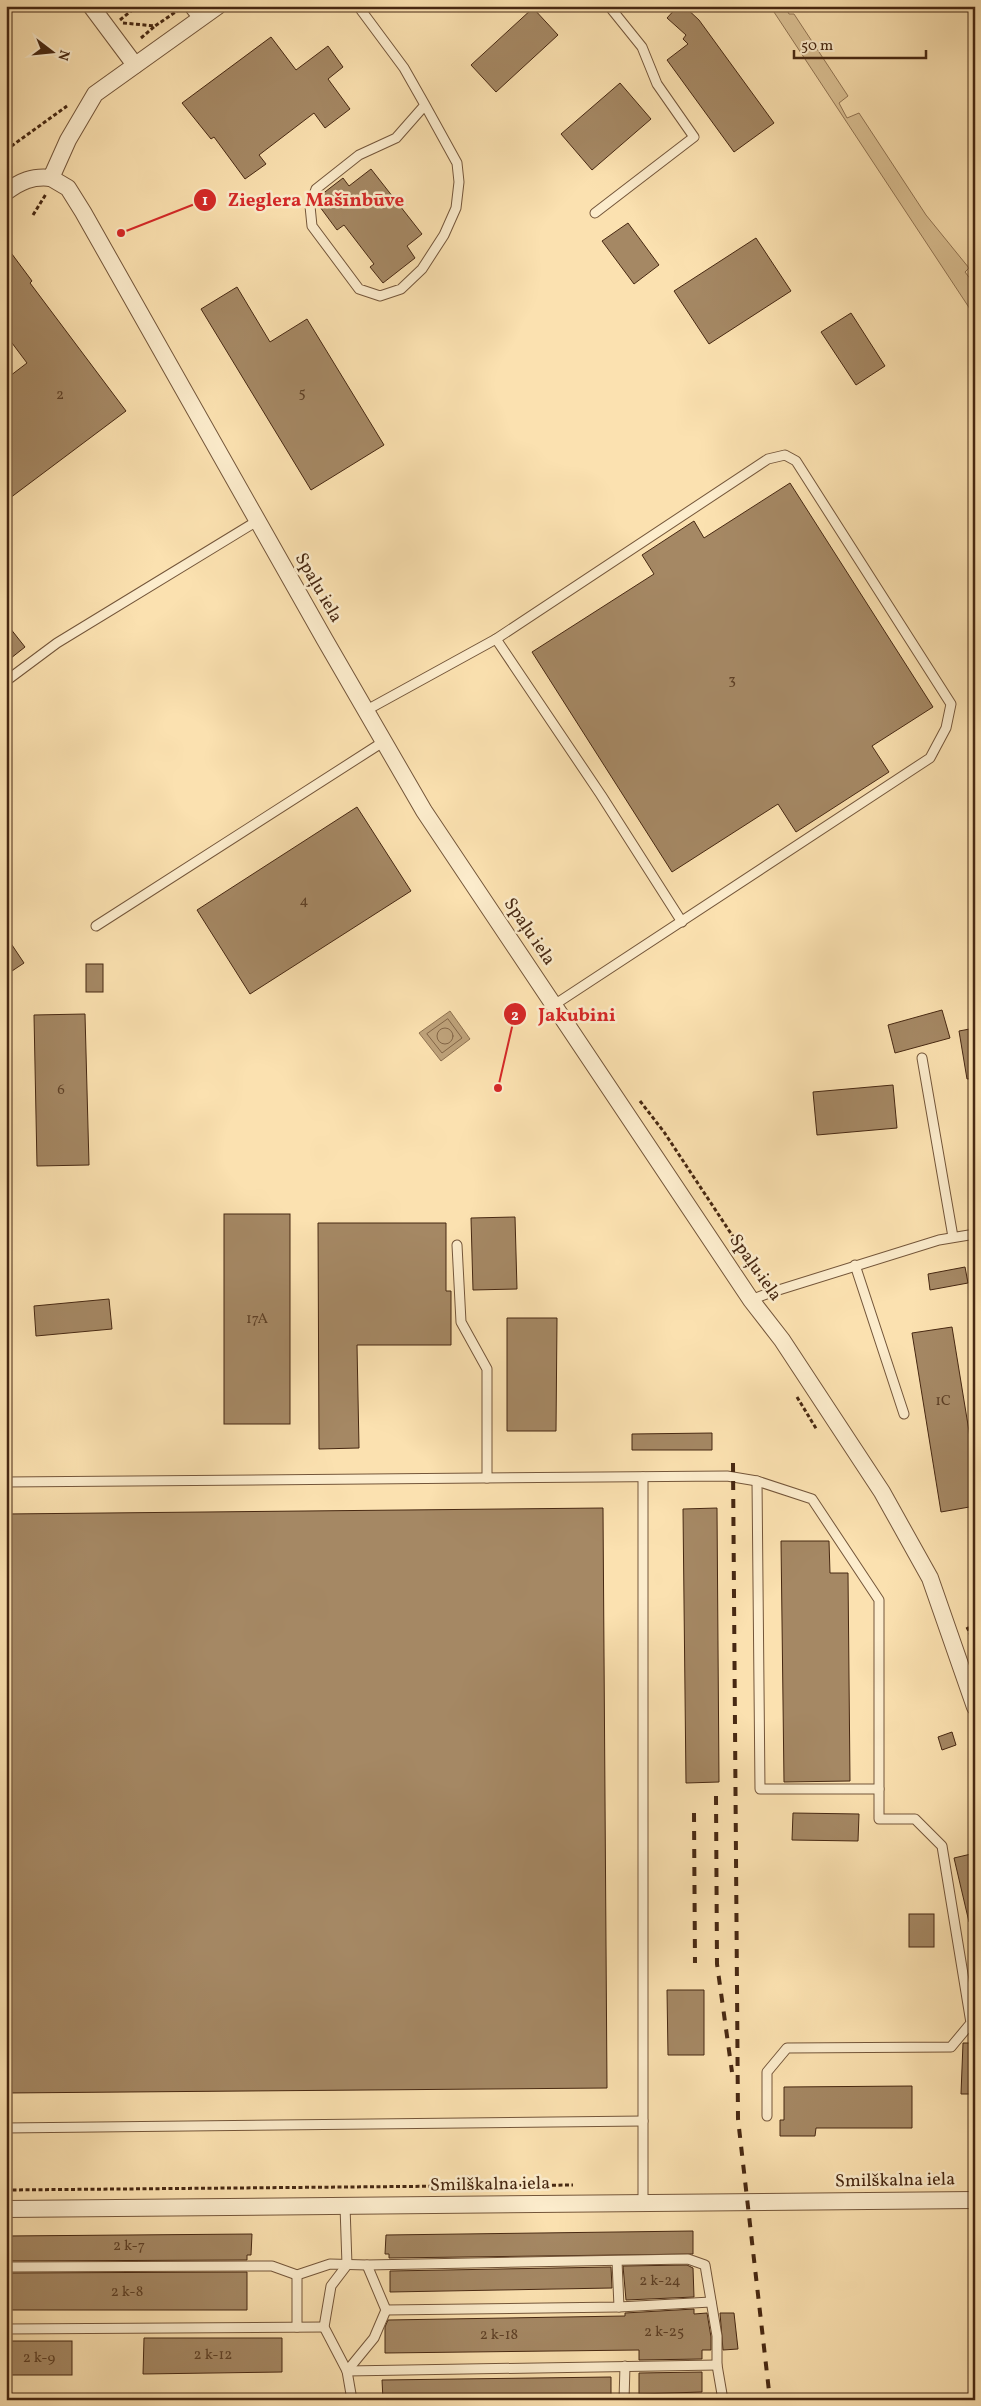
<svg xmlns="http://www.w3.org/2000/svg" width="981" height="2406" font-family="Vollkorn,serif">
<style>
.green{fill:#dcc295;stroke:#927554}
.water{fill:#bea27a;stroke:#8e7150}
.lines{fill:none;stroke-linecap:round;stroke-linejoin:round}
.shore{stroke:#826546;stroke-width:1}
.building{fill:#a58864;stroke:#472812}
.service-casing{stroke:#74563a;stroke-width:11}
.minor-casing{stroke:#74563a;stroke-width:18}
.path{stroke:#472812;stroke-width:3;stroke-dasharray:4 2.5;stroke-linecap:butt}
.service{stroke:#fceccc;stroke-width:9}
.minor{stroke:#fceccc;stroke-width:16}
.rail{stroke:#472812;stroke-width:4;stroke-dasharray:9 9;stroke-linecap:butt}
.labels{text-anchor:middle;dominant-baseline:central;stroke-width:5;stroke-linejoin:round;paint-order:stroke}
.number-label{font-size:15px;fill:#5e4026}
.street-label{font-size:18px;fill:#472812;stroke:#fceccc}
.leader{fill:none;stroke:#d62828;stroke-width:2}
.callout-dot{fill:#d62828;stroke:#fceccc;stroke-width:2}
.mark-label{font-size:15px;text-anchor:middle;font-weight:bold;fill:#fff}
.callout-label{font-size:19px;text-anchor:middle;font-weight:bold;fill:#d62828;stroke:#fceccc;stroke-width:5;stroke-linejoin:round;paint-order:stroke}
</style>
<rect width="100%" height="100%" fill="#fbe1b0"/>
<filter id="stains"><feTurbulence type="fractalNoise" baseFrequency=".004" numOctaves="4"/><feColorMatrix values="0 0 0 0 .2 0 0 0 0 .09 0 0 0 0 .02 0 0 0 .5 -.17"/></filter>
<radialGradient id="worn" r=".72"><stop offset=".6" stop-color="#630" stop-opacity="0"/><stop offset="1" stop-color="#630" stop-opacity=".3"/></radialGradient>
<path class="green" d="M770,6H785L789,14H794L848,96L839,103L847,118L859,113L926,215L969,268L965,272L975,285V310L972,312Z"/>
<path class="water" d="M450,1011L470,1039L441,1061L419,1033Z"/>
<g class="lines">
<g class="shore">
<path d="M448,1019L462,1038L442,1053L427,1034Z"/>
<circle cx="445" cy="1036" r="8"/>
</g>
</g>
<g class="building">
<path d="M678,6H684L699,20L774,123L734,152L667,60L688,44L683,39L686,35L667,18Z"/>
<path d="M533,8L558,35L496,92L471,65Z"/>
<path d="M271,37L296,70L328,46L343,67L328,79L350,109L325,128L314,113L259,155L266,164L245,179L214,137L211,139L182,103Z"/>
<path d="M620,83L651,119L592,170L561,134Z"/>
<path d="M371,169L422,234L407,246L415,258L383,283L370,267L374,264L344,225L337,230L320,207L326,202L321,195L343,178L349,186Z"/>
<path d="M628,223L659,265L634,284L602,241Z"/>
<path d="M756,238L791,291L709,344L674,291Z"/>
<path d="M6,246L32,281L30,283L126,411L6,501V379L27,363L6,335Z"/>
<path d="M237,287L270,342L307,319L384,445L311,490L201,309Z"/>
<path d="M851,313L885,366L856,385L821,332Z"/>
<path d="M790,483L933,707L872,746L889,772L796,832L778,804L672,872L532,652L654,574L642,555L694,521L704,538Z"/>
<path d="M6,623L25,647L6,662Z"/>
<path d="M357,807L411,891L250,994L197,910Z"/>
<path d="M6,936L24,963L6,975Z"/>
<rect x="86" y="964" width="17" height="28"/>
<path d="M942,1010L950,1038L895,1053L888,1025Z"/>
<path d="M85,1014L89,1165L37,1166L34,1015Z"/>
<path d="M975,1028V1078L967,1079L959,1031Z"/>
<path d="M893,1085L897,1128L817,1135L813,1092Z"/>
<rect x="224" y="1214" width="66" height="210"/>
<path d="M515,1217L517,1289L473,1290L471,1218Z"/>
<path d="M318,1223H446V1291H451V1345H357L359,1448L319,1449Z"/>
<path d="M965,1267L968,1283L930,1290L928,1274Z"/>
<path d="M109,1299L112,1329L36,1336L34,1306Z"/>
<path d="M507,1318H557L556,1431H507Z"/>
<path d="M952,1327L975,1468V1506L941,1512L912,1333Z"/>
<path d="M712,1433V1450H632V1434Z"/>
<path d="M603,1508L607,2088L6,2093V1514Z"/>
<path d="M717,1508L719,1782L686,1783L683,1509Z"/>
<path d="M781,1541H829L830,1573H848L850,1781L784,1782Z"/>
<path d="M952,1732L956,1745L942,1750L938,1737Z"/>
<path d="M793,1813L859,1814L858,1841L792,1840Z"/>
<path d="M971,1854L975,1871V1922H969L954,1858Z"/>
<rect x="909" y="1914" width="25" height="33"/>
<path d="M667,1990H704V2055H668Z"/>
<path d="M963,2043H975V2094H961Z"/>
<path d="M912,2086V2128H816L815,2136H780V2120H784V2087Z"/>
<path d="M693,2231V2254L389,2258V2254H385L386,2235Z"/>
<path d="M252,2234L251,2255H247V2260L6,2261V2236Z"/>
<path d="M687,2265L693,2268L694,2297L626,2300L623,2266Z"/>
<path d="M611,2267L612,2288L390,2292V2271Z"/>
<path d="M247,2272V2310H6V2273Z"/>
<path d="M694,2309V2314L707,2313L711,2337V2350H702V2359L639,2360V2350L385,2353V2327L388,2320L625,2316V2313Z"/>
<path d="M720,2313H734L738,2349L723,2350Z"/>
<path d="M144,2338H282V2372L143,2374Z"/>
<rect x="6" y="2341" width="66" height="34"/>
<path d="M702,2372V2392L639,2394V2373Z"/>
<path d="M611,2377V2400H383L382,2380Z"/>
</g>
<g class="lines">
<defs>
<g id="service">
<path d="M188,6L199,20"/>
<path d="M358,6L404,68L425,105L457,163L459,182L456,208L444,235L422,269L401,289L380,296L359,289L312,226L310,206L316,189L359,155L396,138L425,105"/>
<path d="M595,213L694,137L657,84L642,47L609,6"/>
<path d="M496,639L601,795L682,922"/>
<path d="M6,681L57,643L257,521"/>
<path d="M365,711L496,639L768,459L785,455L796,461L951,704L946,728L930,758L554,1005"/>
<path d="M96,926L383,742"/>
<path d="M922,1058L953,1237"/>
<path d="M457,1245L461,1322L487,1369V1478"/>
<path d="M855,1265L904,1414"/>
<path d="M751,1300L769,1293L939,1240L975,1234"/>
<path d="M643,1477V2203"/>
<path d="M757,1481L760,1789H879V1819H915L942,1846L971,2023L951,2047L787,2048L767,2072V2116"/>
<path d="M6,1482L727,1476L757,1481L812,1499L879,1600V1789"/>
<path d="M6,2128L643,2121"/>
<path d="M345,2206L347,2265L331,2286L324,2327L347,2371L352,2400"/>
<path d="M617,2261L619,2307"/>
<path d="M6,2267L272,2266L297,2275L330,2264L367,2265L688,2259L705,2265L717,2336V2365L723,2400"/>
<path d="M297,2275V2327"/>
<path d="M386,2310L619,2307L711,2302"/>
<path d="M6,2329L324,2327"/>
<path d="M347,2371L717,2365"/>
<path d="M347,2371L374,2338L386,2310L367,2265"/>
<path d="M197,2400H352"/>
<path d="M624,2400L625,2366"/>
</g>
<g id="minor">
<path d="M91,6L135,65"/>
<path d="M51,178L68,188L83,212L325,640L424,811L751,1300L782,1340L882,1492L930,1578L975,1707"/>
<path d="M6,192C21,181 32,176 51,178L68,140L95,94L218,6"/>
<path d="M6,2209L975,2200"/>
</g>
</defs>
<use href="#service" class="service-casing"/>
<use href="#minor" class="minor-casing"/>
<g class="path">
<path d="M120,20L137,6"/>
<path d="M123,23L155,26L177,11"/>
<path d="M141,38L155,26"/>
<path d="M6,150L67,106"/>
<path d="M33,215L46,194"/>
<path d="M640,1101L664,1132L763,1282"/>
<path d="M797,1397L817,1430"/>
<path d="M967,1627L975,1644"/>
<path d="M6,2190L573,2185"/>
</g>
<use href="#service" class="service"/>
<use href="#minor" class="minor"/>
<g class="rail">
<path d="M733,1463L738,2119L770,2400"/>
<path d="M716,1796L717,1964L732,2072"/>
<path d="M694,1813L695,1963"/>
</g>
</g>
<g class="labels">
<g class="number-label">
<text x="302" y="393">5</text>
<text x="60" y="395">2</text>
<text x="732" y="680">3</text>
<text x="304" y="901">4</text>
<text x="61" y="1090">6</text>
<text x="257" y="1319">17A</text>
<text x="943" y="1401">1C</text>
<text x="129" y="2246">2 k-7</text>
<text x="660" y="2281">2 k-24</text>
<text x="127" y="2292">2 k-8</text>
<text x="664" y="2332">2 k-25</text>
<text x="499" y="2335">2 k-18</text>
<text x="213" y="2355">2 k-12</text>
<text x="39" y="2358">2 k-9</text>
</g>
<g class="street-label">
<text transform="translate(318 588) rotate(60)">Spaļu iela</text>
<text transform="translate(529 932) rotate(56)">Spaļu iela</text>
<text transform="translate(755 1268) rotate(55)">Spaļu iela</text>
<text transform="translate(895 2181) rotate(-1)">Smilškalna iela</text>
<text transform="translate(490 2185) rotate(-1)">Smilškalna iela</text>
</g>
</g>
<path class="leader" d="M121 233L205 200M498 1088L515 1014"/>
<g class="callout-dot">
<circle cx="121" cy="233" r="5"/>
<circle cx="498" cy="1088" r="5"/>
<circle cx="205" cy="200" r="12"/>
<circle cx="515" cy="1014" r="12"/>
</g>
<g class="mark-label">
<text x="205" y="205">1</text>
<text x="515" y="1020">2</text>
</g>
<g class="callout-label">
<text x="316" y="206">Zieglera Mašīnbūve</text>
<text x="577" y="1021">Jakubini</text>
</g>
<rect width="981" height="2406" fill="none" stroke="#fbe1b0" stroke-width="25"/>
<rect x="8" y="8" width="966" height="2391" fill="none" stroke="#472812" stroke-width="2.5"/>
<rect x="12" y="12" width="956" height="2381" fill="none" stroke="#472812"/>
<g transform="translate(52 52) rotate(106)" stroke="#fceccc" stroke-width="4" paint-order="stroke">
<path d="M0-4L9 19L0 12L-9 19Z" fill="#472812"/>
<text y="-8" font-size="14" font-weight="bold" text-anchor="middle" fill="#472812">N</text>
</g>
<path d="M794 50v8h132v-8" fill="none" stroke="#472812" stroke-width="2.5"/>
<text x="801" y="50" font-size="15" fill="#472812" stroke="#fceccc" stroke-width="4" paint-order="stroke">50 m</text>
<rect width="100%" height="100%" filter="url(#stains)"/>
<rect width="100%" height="100%" fill="url(#worn)"/>
</svg>
